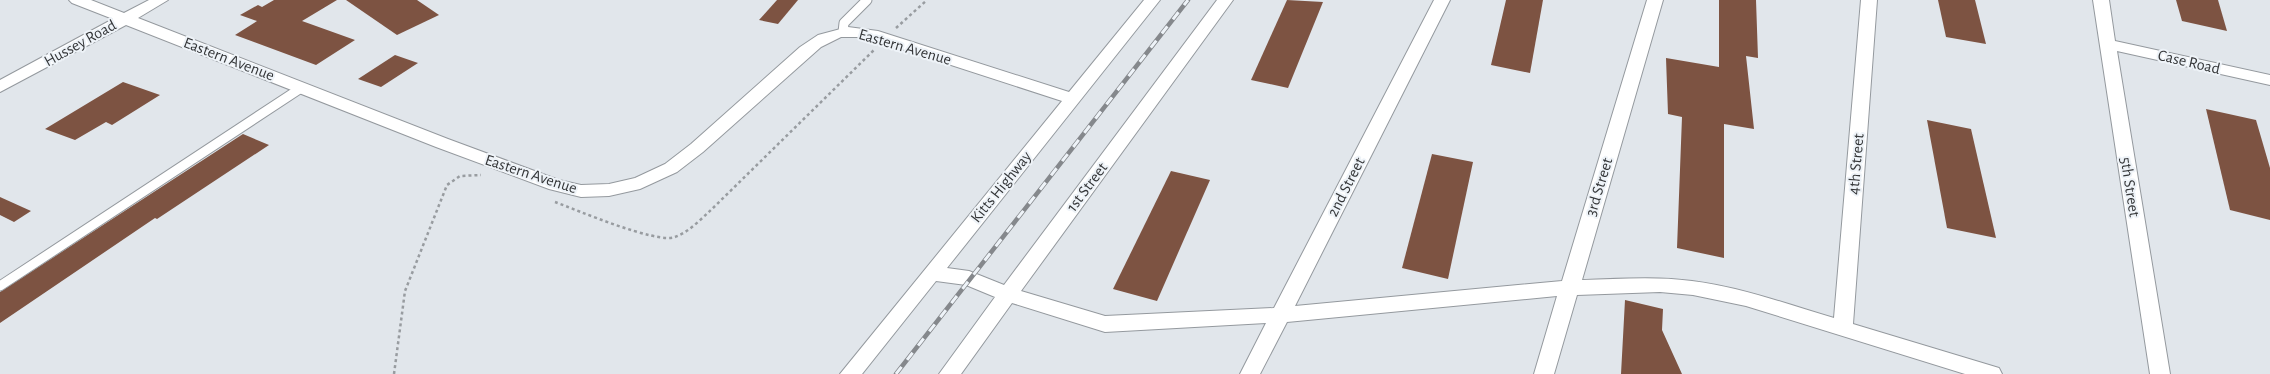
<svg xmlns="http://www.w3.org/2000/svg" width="2270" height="374" font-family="'Alegreya Sans',sans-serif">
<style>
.building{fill:#7d5342}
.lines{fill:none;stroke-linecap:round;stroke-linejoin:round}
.service-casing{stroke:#94999e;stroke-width:11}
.minor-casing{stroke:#94999e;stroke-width:2}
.path{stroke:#989ca0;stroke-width:2.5;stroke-dasharray:3 3;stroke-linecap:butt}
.service{stroke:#fff;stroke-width:9}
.minor{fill:#fff;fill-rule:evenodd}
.rail-casing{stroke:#85888c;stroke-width:4.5}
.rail{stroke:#eef3f8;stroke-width:3;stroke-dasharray:9;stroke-linecap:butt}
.labels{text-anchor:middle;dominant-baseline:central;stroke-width:4;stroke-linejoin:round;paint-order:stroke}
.street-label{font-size:16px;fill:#343638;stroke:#eef3f8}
</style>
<rect width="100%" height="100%" fill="#e1e6eb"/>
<g class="building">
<path d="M274,0H337L302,21L355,40L316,65L235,35L257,21L240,15L258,5L262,7Z"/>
<path d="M346,0H417L439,15L397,35Z"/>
<path d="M777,0H798L778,24L759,20Z"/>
<path d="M1287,0L1323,2L1288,88L1251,80Z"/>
<path d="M1506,0H1543L1530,73L1491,65Z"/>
<path d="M1719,0H1756L1758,58L1746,56L1754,129L1724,124V258L1677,248L1682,117L1668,114L1666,58L1719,67Z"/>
<path d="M1938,0H1975L1986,44L1946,37Z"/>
<path d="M2176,0H2218L2227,31L2182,21Z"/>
<path d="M395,55L418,63L381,87L358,79Z"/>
<path d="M123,82L160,95L112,125L106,122L75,140L45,129Z"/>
<path d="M2206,109L2256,120L2270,168V220L2230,210Z"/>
<path d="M1927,120L1971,129L1996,238L1947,228Z"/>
<path d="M243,134L269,145L157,219L155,218L0,323V292Z"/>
<path d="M1432,154L1473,162L1448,279L1402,268Z"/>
<path d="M1171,171L1210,180L1157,301L1113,289Z"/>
<path d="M0,197L31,211L14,222L0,215Z"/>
<path d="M1625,300L1663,309L1662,330L1682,374H1621Z"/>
</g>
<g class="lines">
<defs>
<g id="service">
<path d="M843,32L844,23L867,0"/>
<path d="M0,286L301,88"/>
</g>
<g id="minor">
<path d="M69,0H91L124,13L149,0H168L138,18L448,139L559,180L581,185L609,184L635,178L665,164L691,144L800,47L818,35L848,27L878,31L1069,92L1144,0H1160L947,268L969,271L1004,285L1217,0H1233L1021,291L1105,316L1274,308L1434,0H1450L1295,306L1562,281L1647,0H1663L1582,280C1618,279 1655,276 1692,281C1740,287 1787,304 1834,318L1861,0H1877L1853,324L1999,368L2002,374H1965L1746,306L1693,295L1660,292L1577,295L1554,374H1534L1557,296L1287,322L1260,374H1240L1266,323L1105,332L1012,303L961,374H939L995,297L966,285L936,281L862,374H840L1062,101L874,40L857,37H841L821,47L703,152L677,172L640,189L609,196L581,197L549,189L436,147L126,25L0,92V80L113,19L72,3Z"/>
<path d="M2093,0H2109L2115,41L2270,75V85L2117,51L2170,374H2150Z"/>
</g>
</defs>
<use href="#service" class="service-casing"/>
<use href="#minor" class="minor-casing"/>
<g class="path">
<path d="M896,28L927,0"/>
<path d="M555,202C577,210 656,244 675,237C689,232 701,219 712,209L874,50"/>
<path d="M394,374L405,291L447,185L460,176L481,175"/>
</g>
<use href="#service" class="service"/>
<use href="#minor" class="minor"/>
<defs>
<path id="rail" d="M896,374L1188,0"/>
</defs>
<use href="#rail" class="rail-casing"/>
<use href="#rail" class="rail"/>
</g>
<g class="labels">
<g class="street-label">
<text transform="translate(80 43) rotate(-29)">Hussey Road</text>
<text transform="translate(905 47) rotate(16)">Eastern Avenue</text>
<text transform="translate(229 59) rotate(21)">Eastern Avenue</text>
<text transform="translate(2189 62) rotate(13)">Case Road</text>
<text transform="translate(1856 164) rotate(-85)">4th Street</text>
<text transform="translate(531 174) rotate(18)">Eastern Avenue</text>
<text transform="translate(1001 187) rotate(-51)">Kitts Highway</text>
<text transform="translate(1087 187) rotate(-53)">1st Street</text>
<text transform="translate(1346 187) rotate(-63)">2nd Street</text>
<text transform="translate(1599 187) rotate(-73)">3rd Street</text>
<text transform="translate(2130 187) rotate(81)">5th Street</text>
</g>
</g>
</svg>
